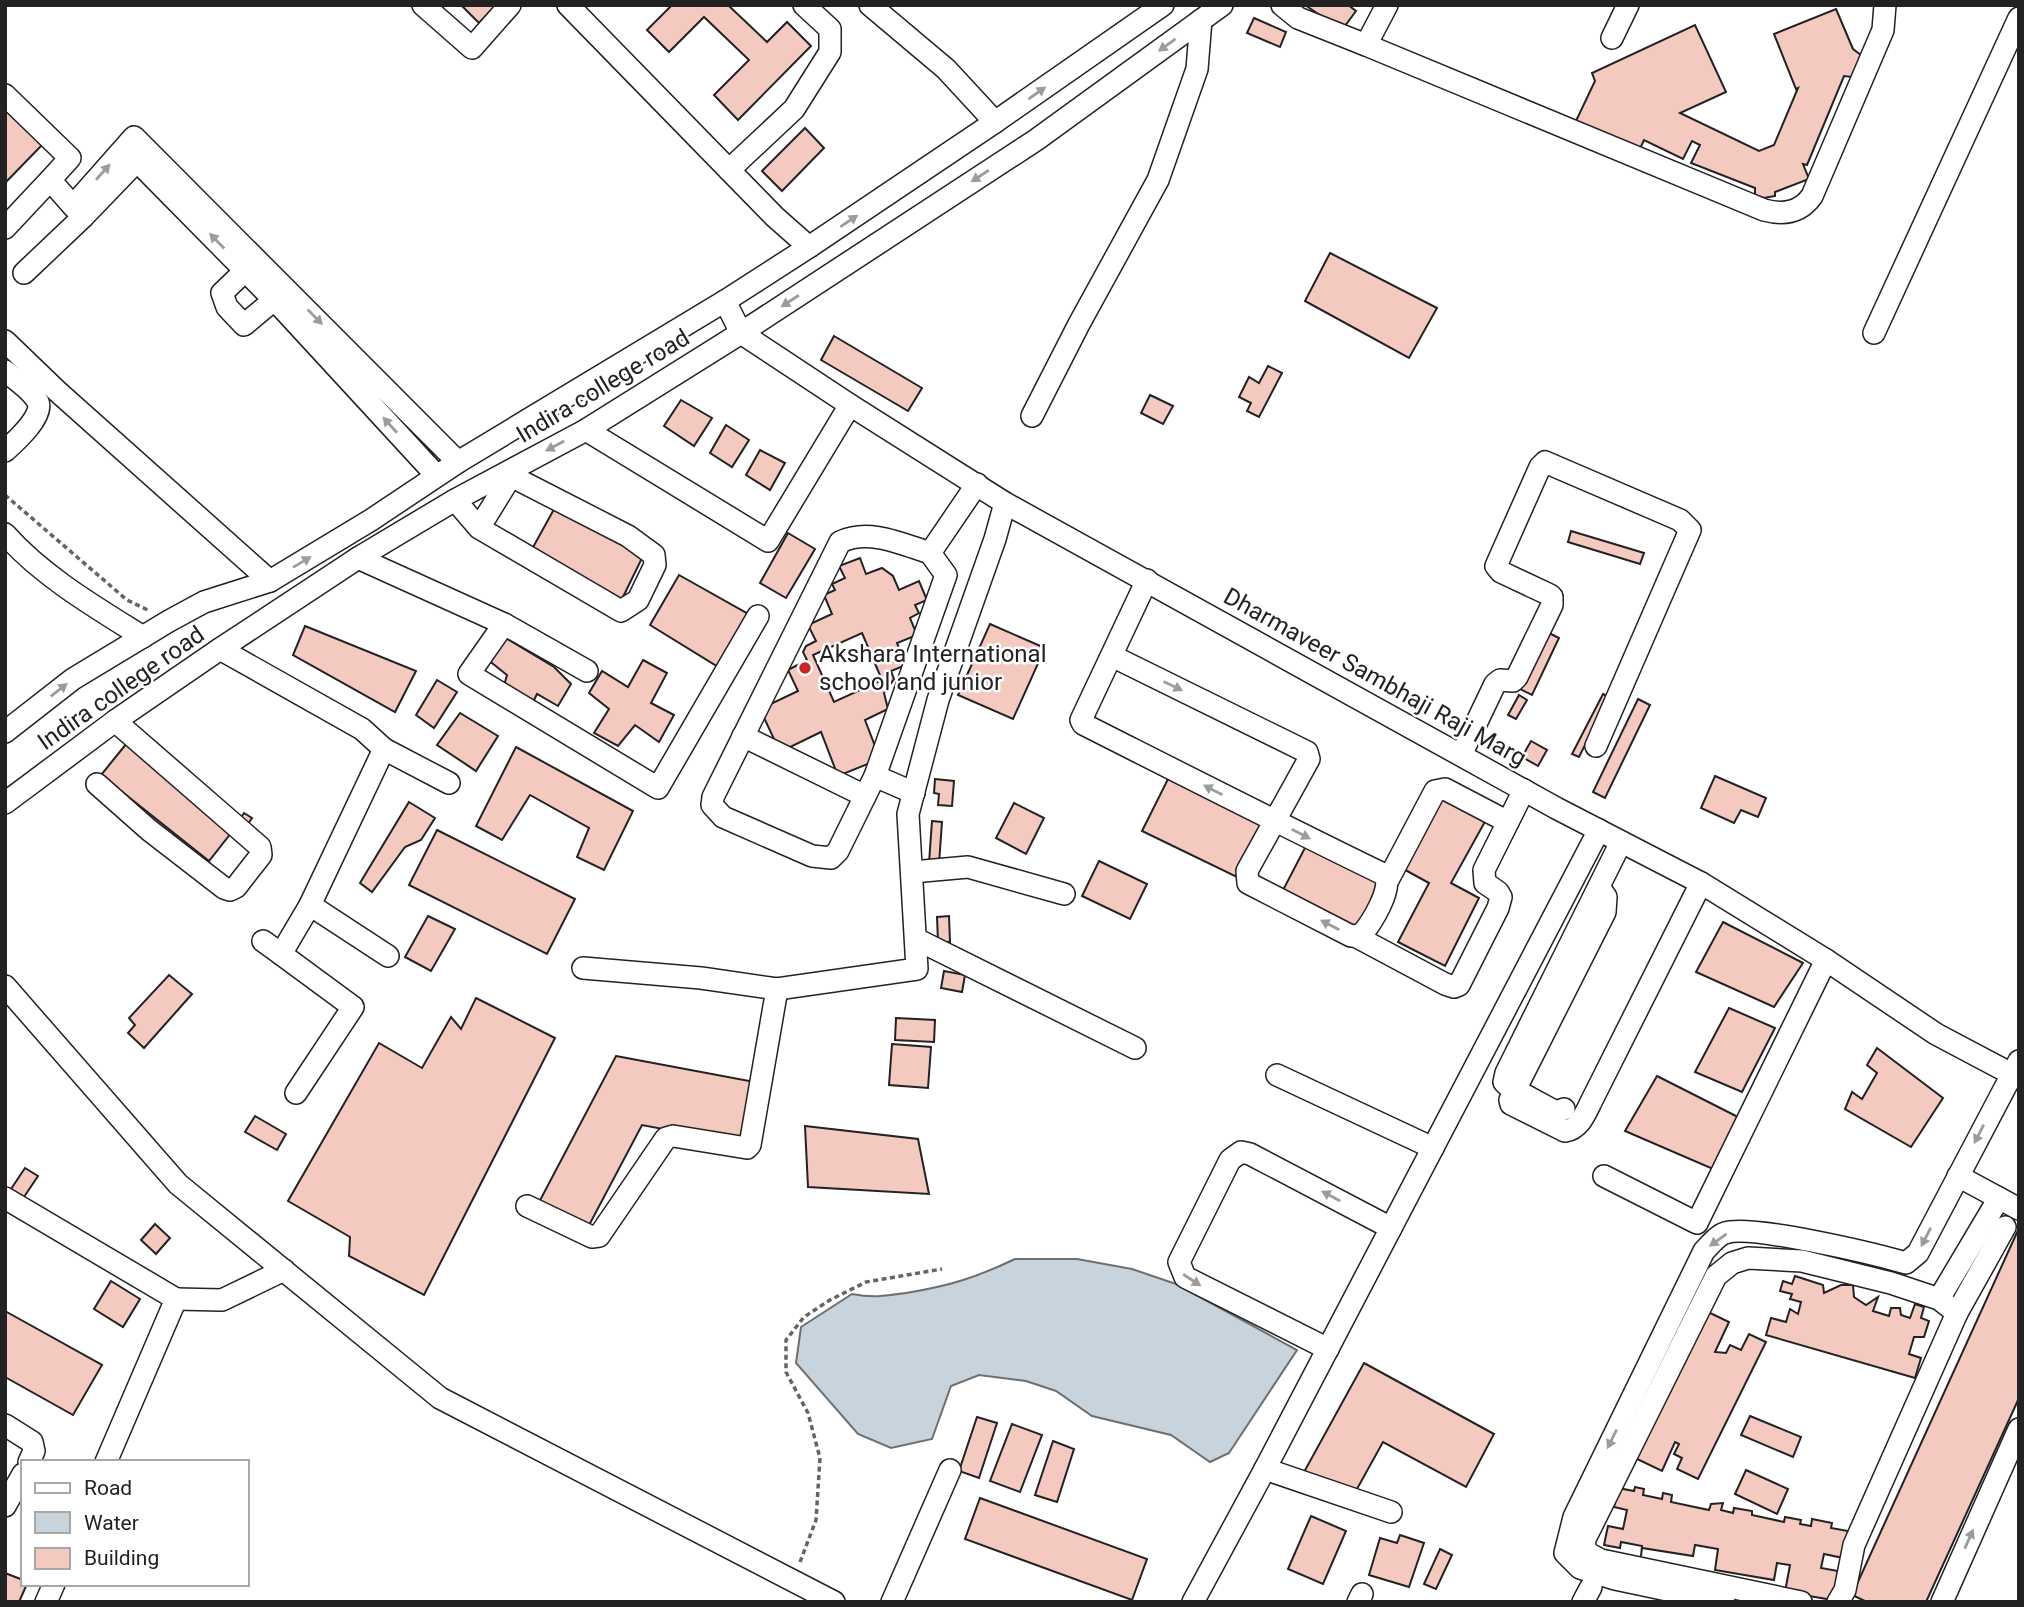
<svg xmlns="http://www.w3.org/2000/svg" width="2024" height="1607" font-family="Roboto,sans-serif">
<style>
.water{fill:#c7d3dd;stroke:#6f6f6f;stroke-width:2}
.building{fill:#f3c9c0;stroke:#222;stroke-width:2;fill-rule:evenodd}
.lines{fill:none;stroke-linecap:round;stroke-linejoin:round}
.minor-casing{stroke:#222;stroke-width:24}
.path{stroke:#646464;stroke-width:3.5;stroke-dasharray:5 3.5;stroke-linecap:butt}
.minor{stroke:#fff;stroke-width:21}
.oneway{fill:#9c9c9c}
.poi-dot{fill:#c62828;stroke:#fff;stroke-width:2.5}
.labels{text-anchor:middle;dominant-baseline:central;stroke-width:5;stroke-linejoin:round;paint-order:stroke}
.street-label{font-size:24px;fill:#222;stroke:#fff}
.poi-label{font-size:24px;fill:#222;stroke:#fff;text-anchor:start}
</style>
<rect width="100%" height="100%" fill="#fff"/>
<path class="water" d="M1015,1259H1077L1132,1269L1176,1284L1297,1350L1229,1453L1210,1462L1171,1435L1092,1416L1056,1391L1026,1381L979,1375L951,1386L932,1439L891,1448L858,1434L796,1363L801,1327L852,1294C873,1298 885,1296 906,1293C949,1286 975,1278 1015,1259Z"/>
<g class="building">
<path d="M461,5H496L479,23Z"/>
<path d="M672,5H728L767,42L787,22L811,46L738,120L714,95L749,60L704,17L669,52L647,30Z"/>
<path d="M1305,5H1348L1356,11L1342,30Z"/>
<path d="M1836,9L1853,49L1861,55L1852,77L1844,76L1807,165L1803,164L1809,179L1775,192V196L1764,198L1755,195V188L1691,163L1700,145L1692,141L1683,159L1644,140L1638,153L1575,123L1595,81L1592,73L1695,25L1726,92L1680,113L1759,151L1774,145L1798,88L1796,89L1774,34Z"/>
<path d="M1254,18L1286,32L1280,47L1247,33Z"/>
<path d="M5,107L43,144L5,183Z"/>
<path d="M805,128L824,148L782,191L762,171Z"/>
<path d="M1330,253L1437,308L1409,358L1305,301Z"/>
<path d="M834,336L922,388L908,411L821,360Z"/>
<path d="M1268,366L1282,373L1259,417L1247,411L1251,403L1239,397L1249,377L1259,383Z"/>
<path d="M1150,395L1173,406L1163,424L1141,413Z"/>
<path d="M681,400L712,418L694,446L664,426Z"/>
<path d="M726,425L749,440L732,467L710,453Z"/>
<path d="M760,450L785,463L770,490L746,475Z"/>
<path d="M558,502L644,554L622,599L532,549Z"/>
<path d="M1571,531L1644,553L1640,564L1568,542Z"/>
<path d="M788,533L815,549L786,598L760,583Z"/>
<path d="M860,558L866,574L882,568L893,576L899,590L919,581L927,600L915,605L919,613L910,618L917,635L897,643L906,665L891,671L894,679L884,693L888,709L865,720L880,759L838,776L821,732L780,752L760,709L798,691L788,670L807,660L803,652L806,646L816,641L808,625L832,614L824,595L835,590L832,584L845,578L839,566ZM862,633L882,680L834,702L813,655Z"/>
<path d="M679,575L750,615L720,668L650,625Z"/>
<path d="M990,624L1045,648L1013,719L958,695Z"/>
<path d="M305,626L416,671L395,712L293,655Z"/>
<path d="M1545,631L1559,638L1532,695L1518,688Z"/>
<path d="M504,637L554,667L571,684L558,706L537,694L531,706L503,689L507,675L487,659Z"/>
<path d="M643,660L667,673L651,703L674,715L659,742L635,725L618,746L594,733L609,709L589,693L602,671L628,687Z"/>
<path d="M437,680L457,692L434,728L416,715Z"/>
<path d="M1603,694L1609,697L1579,757L1572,754Z"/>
<path d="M1519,695L1527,700L1516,719L1508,715Z"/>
<path d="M1638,699L1650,705L1605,798L1593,792Z"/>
<path d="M460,713L498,736L476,771L437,745Z"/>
<path d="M1531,741L1547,750L1538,766L1522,757Z"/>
<path d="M127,743L235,828L209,861L101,775Z"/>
<path d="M516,747L633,811L604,870L577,857L589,828L530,795L502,840L476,826Z"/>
<path d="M1715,776L1766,798L1758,817L1741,810L1734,823L1701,808Z"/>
<path d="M1169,777L1267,825L1241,879L1142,831Z"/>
<path d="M935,779L954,781L952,806L938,805L939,794L934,793Z"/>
<path d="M1439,792L1487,818L1451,883L1479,898L1445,966L1398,942L1429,883L1398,866Z"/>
<path d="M409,802L435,818L421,840L405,847L372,892L360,883Z"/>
<path d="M1014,803L1044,818L1026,854L996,838Z"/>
<path d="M244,813L252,818L246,827L238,822Z"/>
<path d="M932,821L942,822L939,864L929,863Z"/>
<path d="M437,830L575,899L547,954L409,885Z"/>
<path d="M1308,842L1383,882L1357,932L1282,892Z"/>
<path d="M1099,861L1147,884L1130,919L1082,896Z"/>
<path d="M428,916L455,929L431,971L405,957Z"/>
<path d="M949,916L950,942H938L937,917Z"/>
<path d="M1723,922L1803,963L1774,1007L1696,972Z"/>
<path d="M944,971L965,975L962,992L941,988Z"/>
<path d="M169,975L192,994L144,1048L128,1033L135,1025L129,1018Z"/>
<path d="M476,998L555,1038L424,1295L349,1256L350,1237L288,1201L379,1043L422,1068L451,1017L461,1029Z"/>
<path d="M1729,1008L1775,1028L1742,1092L1695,1072Z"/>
<path d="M896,1018L935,1020L934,1042L895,1040Z"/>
<path d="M892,1044L931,1047L928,1088L889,1085Z"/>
<path d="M1877,1048L1943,1098L1911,1147L1845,1109L1852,1092L1862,1099L1877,1073L1867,1065Z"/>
<path d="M616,1056L760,1083L748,1145L642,1125L586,1231L537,1206Z"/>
<path d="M1657,1076L1740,1118L1713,1169L1625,1131Z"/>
<path d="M255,1116L286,1134L277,1150L245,1132Z"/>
<path d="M805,1126L918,1139L929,1194L808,1187Z"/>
<path d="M25,1168L38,1176L20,1203L7,1195Z"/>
<path d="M155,1224L170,1238L156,1254L141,1240Z"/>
<path d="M2019,1228V1398L1926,1602H1867L1852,1595Z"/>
<path d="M1795,1276L1823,1285L1824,1293L1841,1285H1853L1854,1297L1866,1305L1878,1297L1873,1311L1889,1316L1891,1308H1900L1901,1315L1910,1318L1915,1304L1924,1307L1921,1318L1929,1321L1924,1337H1914L1909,1354L1921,1358L1915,1378L1766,1335L1771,1318L1786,1322L1790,1309L1798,1314L1801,1302L1790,1299L1792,1294L1780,1291L1783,1281L1792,1284Z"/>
<path d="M111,1281L140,1299L123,1327L94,1309Z"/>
<path d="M5,1311L102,1365L73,1415L5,1377Z"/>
<path d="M1706,1311L1729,1322L1715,1352L1726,1353L1730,1345L1741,1350L1749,1334L1766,1342L1698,1479L1677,1469L1682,1458L1674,1454L1679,1444L1675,1442L1662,1471L1635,1458Z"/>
<path d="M1364,1363L1494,1434L1466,1487L1383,1442L1352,1498L1304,1472Z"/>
<path d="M1750,1416L1801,1437L1793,1457L1741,1435Z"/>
<path d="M977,1417L997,1423L979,1478L959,1471Z"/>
<path d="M1012,1424L1042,1435L1020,1492L990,1481Z"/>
<path d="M1053,1441L1074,1449L1057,1502L1035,1495Z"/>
<path d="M1746,1470L1788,1489L1777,1514L1735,1494Z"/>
<path d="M1635,1487L1644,1489L1643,1495L1662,1499L1663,1493L1672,1495L1671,1502L1709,1510L1711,1504L1723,1503L1721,1510L1733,1513L1734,1508L1752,1511V1515L1784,1522L1785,1517L1801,1520L1800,1524L1811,1526L1812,1519L1832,1523L1831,1528L1848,1531L1843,1558L1824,1554L1821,1568L1838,1571L1833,1600L1785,1592L1790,1565L1777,1563L1774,1580L1715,1570L1718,1549L1695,1545L1693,1556L1642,1548L1641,1556L1642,1546L1621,1542L1620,1548L1604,1545L1608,1526L1623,1529L1627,1510L1614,1507L1618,1488L1634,1491Z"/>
<path d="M980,1498L1147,1559L1132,1600L965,1539Z"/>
<path d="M1311,1516L1346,1531L1323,1584L1288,1569Z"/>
<path d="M1400,1535L1424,1543L1409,1587L1369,1575L1380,1538L1397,1543Z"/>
<path d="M1440,1549L1452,1555L1436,1589L1424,1584Z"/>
<path d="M5,1573L23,1580V1584H27L19,1602H5Z"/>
</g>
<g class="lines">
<defs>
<g id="minor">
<path d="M423,5L472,48L510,5"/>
<path d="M568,5L775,217L809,247"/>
<path d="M870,5L946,69L995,122"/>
<path d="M1282,5L1298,18L1366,45L1387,5"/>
<path d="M1612,38L1628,5"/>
<path d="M1366,45L1764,210C1783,215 1800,213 1812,196L1883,30L1885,5"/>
<path d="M5,95L70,158L50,180"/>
<path d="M729,170L794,109L830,52V29L804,5"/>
<path d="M5,228L50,180L73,206"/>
<path d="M246,270L222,293L227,307L244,325L275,299"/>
<path d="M24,273L83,217"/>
<path d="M725,301L741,333L850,405L1005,503L1556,808L1701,883L1826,960L1936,1034L2019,1078"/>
<path d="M1874,333L2019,18"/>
<path d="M5,341L57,391L270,581"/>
<path d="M5,371C15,379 32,390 38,402C44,416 15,442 5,451"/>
<path d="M1032,416L1079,324L1158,180L1197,69L1201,20"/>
<path d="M586,430L768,541L850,405"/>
<path d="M436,475L284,310L137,161L83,217L73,206L134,137L458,462"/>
<path d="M455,500L479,528L621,611L638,600L655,565L654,555L628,536L511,476L479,528"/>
<path d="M5,534C42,576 95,607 143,637"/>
<path d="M930,553L946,575L875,776L838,851L831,858L812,856L723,817L712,805L713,797L840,542C869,528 902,544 930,553L977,484"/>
<path d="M358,558L504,624L587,671"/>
<path d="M504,624L469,674L658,788L758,616"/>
<path d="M220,649L362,729L384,749L310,905L281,954L353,1007L296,1093"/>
<path d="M1112,656L1307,752L1309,759L1247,871L1248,883L1351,936L1361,935C1371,924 1393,889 1385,875C1284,826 1184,775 1083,724L1081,720L1147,580"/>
<path d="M5,732L73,679L169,621L204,602L270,581L371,520L458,462L725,301L809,247L995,122L1163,5"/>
<path d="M743,736L865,796"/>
<path d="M384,749L449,783"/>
<path d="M1461,755L1495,684L1500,680L1513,681L1517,677L1552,605V597L1550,595L1501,572L1496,566L1540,467L1545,462L1680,520L1690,530L1596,746"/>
<path d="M875,776L914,793"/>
<path d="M97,784L149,830L224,888L230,890L236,887L261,855L260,847L115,721"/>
<path d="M5,803L115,721L220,649L358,558L455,500L586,430L741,333L1036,140L1222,5"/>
<path d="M912,872L968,867L1064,894"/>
<path d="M1388,880L1435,791L1445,789L1508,822"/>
<path d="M1599,887L1606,897L1605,912L1510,1100L1511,1104L1565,1131C1580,1129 1586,1112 1592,1100L1701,883"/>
<path d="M310,905L388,956"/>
<path d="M1357,937L1445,984L1454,987L1459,985L1498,908L1501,897L1498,892L1485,883L1484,870L1524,790"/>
<path d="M916,939L1135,1048"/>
<path d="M263,941L281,954"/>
<path d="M583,968L701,978L777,989L917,969L908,814L938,700L995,539L1005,503"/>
<path d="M5,986L178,1184L440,1398L834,1602"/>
<path d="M1277,1075L1433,1148"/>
<path d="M1564,1109L1556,1112L1508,1086L1504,1082L1506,1073L1621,842"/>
<path d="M1604,1176L1697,1223L1826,960"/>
<path d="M1958,1176L2019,1209"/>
<path d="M5,1198L176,1299L106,1462"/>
<path d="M527,1206L592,1237L599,1236L666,1138L673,1136L747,1148L750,1145L777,989"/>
<path d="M176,1299L222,1300L284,1270"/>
<path d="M1939,1299L1999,1198"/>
<path d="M1957,1313L2005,1227"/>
<path d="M1328,1349L1185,1277L1179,1262L1230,1160L1241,1152L1250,1154L1391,1228"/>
<path d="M5,1425L32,1442L34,1451L29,1462"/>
<path d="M1265,1469L1391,1512"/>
<path d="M5,1506L23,1474"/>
<path d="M46,1602L54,1584"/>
<path d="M892,1602L950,1470"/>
<path d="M1193,1602L1265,1469L1599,830"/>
<path d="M1358,1602L1362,1594"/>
<path d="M1583,1602L1591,1587"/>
<path d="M1724,1602L1615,1579L1580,1568L1565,1553L1574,1517L1704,1251C1710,1245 1718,1235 1725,1233C1750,1224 1875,1254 1906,1263L1918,1253L2019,1061"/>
<path d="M1801,1602L1601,1560L1586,1552L1584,1541L1716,1276L1732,1263L1748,1258L1802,1261L1891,1283L1939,1299L1957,1313L1854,1545L1845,1590L1838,1602"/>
<path d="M1942,1602L2019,1429"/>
</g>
</defs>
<use href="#minor" class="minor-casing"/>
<g class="path">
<path d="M5,495L127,600L150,611"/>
<path d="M800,1562L816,1520L820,1458L808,1413L786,1372V1340L804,1317L830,1300L866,1282L942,1269"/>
</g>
<use href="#minor" class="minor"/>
</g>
<defs><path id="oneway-solid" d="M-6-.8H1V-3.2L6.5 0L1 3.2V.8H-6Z" transform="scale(1.75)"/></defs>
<g class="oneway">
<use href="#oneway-solid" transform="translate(1167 45) rotate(144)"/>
<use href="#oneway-solid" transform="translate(1037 93) rotate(-35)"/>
<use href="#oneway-solid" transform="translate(103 172) rotate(-48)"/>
<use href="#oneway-solid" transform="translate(980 176) rotate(147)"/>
<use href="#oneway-solid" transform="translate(849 221) rotate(-34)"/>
<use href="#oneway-solid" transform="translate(217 241) rotate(-134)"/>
<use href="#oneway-solid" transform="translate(790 301) rotate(147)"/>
<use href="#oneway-solid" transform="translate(315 317) rotate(45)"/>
<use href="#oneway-solid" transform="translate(390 425) rotate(-132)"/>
<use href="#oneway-solid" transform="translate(555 446) rotate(152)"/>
<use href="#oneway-solid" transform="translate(302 562) rotate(-31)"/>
<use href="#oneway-solid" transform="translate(1173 686) rotate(26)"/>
<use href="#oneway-solid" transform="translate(59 690) rotate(-38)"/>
<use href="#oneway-solid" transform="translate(1213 790) rotate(-153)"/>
<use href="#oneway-solid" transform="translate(1301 834) rotate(27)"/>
<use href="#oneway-solid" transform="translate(1330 925) rotate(-153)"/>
<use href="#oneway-solid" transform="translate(1979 1134) rotate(117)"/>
<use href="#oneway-solid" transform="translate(1331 1196) rotate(-152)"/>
<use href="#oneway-solid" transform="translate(1926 1237) rotate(117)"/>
<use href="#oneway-solid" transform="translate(1718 1240) rotate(144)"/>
<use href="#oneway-solid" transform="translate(1192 1280) rotate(33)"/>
<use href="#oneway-solid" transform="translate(1612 1439) rotate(116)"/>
<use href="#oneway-solid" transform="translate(1969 1539) rotate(-66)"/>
</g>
<circle class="poi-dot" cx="805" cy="668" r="7"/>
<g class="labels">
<g class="street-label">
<text transform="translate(603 386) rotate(-31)">Indira college road</text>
<text transform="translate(1375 677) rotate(29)">Dharmaveer Sambhaji Raji Marg</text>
<text transform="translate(121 688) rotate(-35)">Indira college road</text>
</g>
<g class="poi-label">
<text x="819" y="654">Akshara International<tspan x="819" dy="28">school and junior</tspan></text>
</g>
</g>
<rect width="2024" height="1607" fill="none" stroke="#222222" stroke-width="14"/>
<rect x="21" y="1460" width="228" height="126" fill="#ffffff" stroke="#a7a7a7" stroke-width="2"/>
<rect x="35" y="1483" width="35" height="10" fill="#ffffff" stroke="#a7a7a7" stroke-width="2"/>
<text x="84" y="1495" font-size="21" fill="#222222">Road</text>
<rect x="35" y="1512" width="35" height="21" fill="#c7d3dd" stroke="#a7a7a7" stroke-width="2"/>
<text x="84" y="1530" font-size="21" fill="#222222">Water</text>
<rect x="35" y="1548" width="35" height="21" fill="#f3c9c0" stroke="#a7a7a7" stroke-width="2"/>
<text x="84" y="1565" font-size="21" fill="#222222">Building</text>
</svg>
